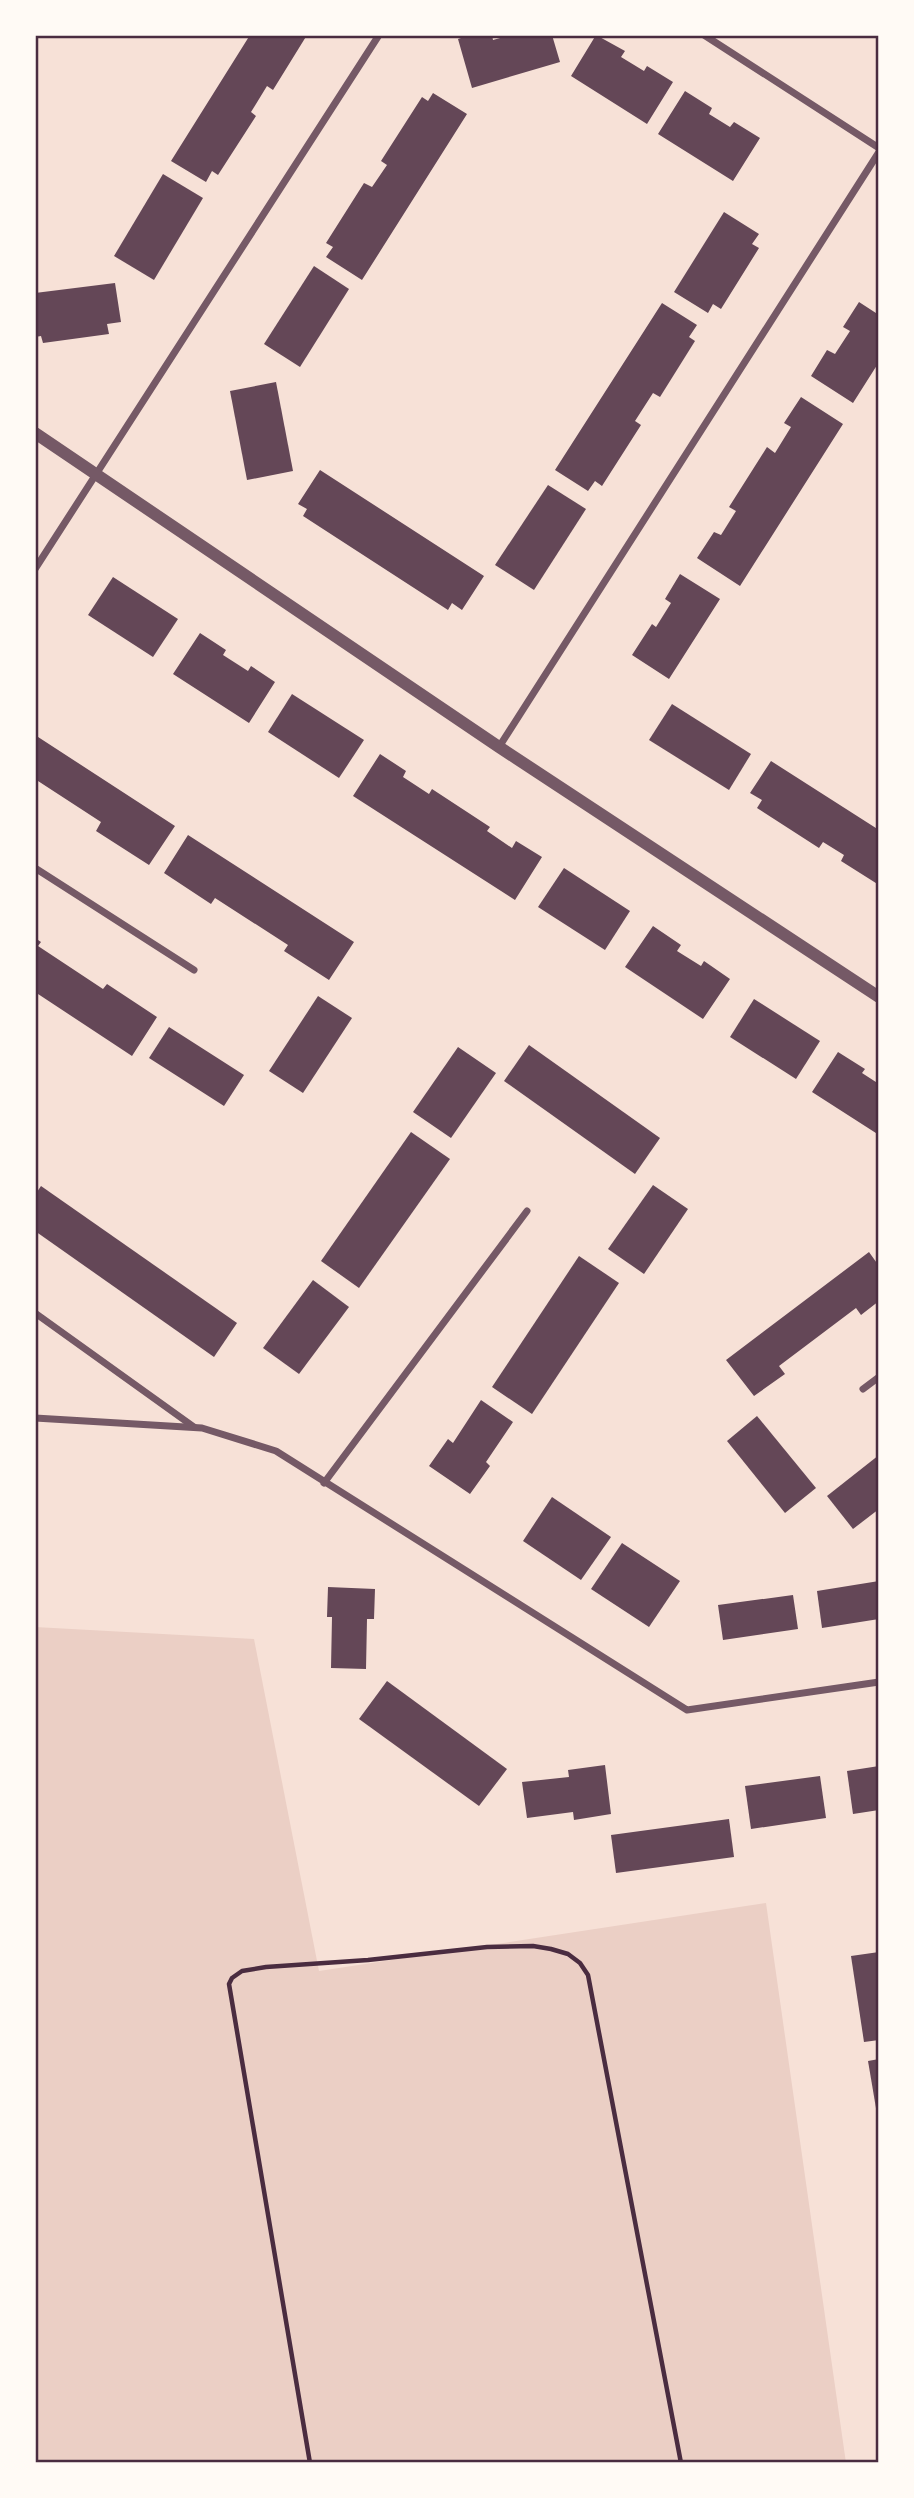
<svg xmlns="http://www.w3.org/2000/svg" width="914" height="2498" font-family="Literata,serif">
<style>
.green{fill:#ebcfc5}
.building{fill:#644757}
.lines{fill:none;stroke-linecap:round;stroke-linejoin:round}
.path{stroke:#4a2c40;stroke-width:4.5}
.minor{stroke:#755966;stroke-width:7}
.tertiary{stroke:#755966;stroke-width:12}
.neatline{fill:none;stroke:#4a2c40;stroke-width:2.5}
</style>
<rect width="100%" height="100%" fill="#f7e1d7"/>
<path class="green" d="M35,1627L254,1639L319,1971L766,1903L846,2463H35Z"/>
<g class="building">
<path d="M250,35H307L273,90L267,86L251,112L256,116L218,175L212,171L206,182L171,161Z"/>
<path d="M470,35H492L493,40L511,35H552L560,62L472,88L458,39Z"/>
<path d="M596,35L625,51L621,57L644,71L647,66L673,82L647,124L571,76Z"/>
<path d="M685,91L712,108L709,114L730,127L734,122L760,138L733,181L658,134Z"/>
<path d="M433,93L467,114L362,280L326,257L333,247L326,243L364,183L372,187L387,165L381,161L422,97L428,101Z"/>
<path d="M163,174L203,198L154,280L114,256Z"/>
<path d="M724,212L759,234L752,244L759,248L721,309L713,304L708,313L674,292Z"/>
<path d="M314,266L349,289L300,367L264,344Z"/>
<path d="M115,283L121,322L107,324L109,334L43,343L41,336L35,337V293Z"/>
<path d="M859,302L879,315V362L853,403L811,376L827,350L835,354L850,331L843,327Z"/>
<path d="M662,303L697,325L689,337L695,341L660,397L653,393L635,421L641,425L602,486L595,481L588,491L555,470Z"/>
<path d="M276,382L293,471L247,480L230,391Z"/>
<path d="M801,397L843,424L740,586L697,558L714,532L721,535L736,511L729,507L767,447L775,453L791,427L784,423Z"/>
<path d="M320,470L484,576L462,610L452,603L448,610L303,516L307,509L298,504Z"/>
<path d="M548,485L586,509L534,590L495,565Z"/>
<path d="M680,574L720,599L669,679L632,655L652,624L656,627L671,603L665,599Z"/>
<path d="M113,577L178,619L153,657L88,615Z"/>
<path d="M200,633L226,650L223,655L248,671L251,666L275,682L249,723L173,674Z"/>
<path d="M292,694L364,740L339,778L268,732Z"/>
<path d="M672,704L751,754L729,790L649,740Z"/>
<path d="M35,735L175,826L149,865L96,831L101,822L38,781L35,785Z"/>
<path d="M380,754L406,771L403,777L429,794L432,789L490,827L487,831L512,848L516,841L542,857L515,900L353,796Z"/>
<path d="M771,761L879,830V885L841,861L844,855L823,842L819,848L757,808L762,800L750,793Z"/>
<path d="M188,835L354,942L329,980L284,951L288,945L215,898L211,904L164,873Z"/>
<path d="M564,868L630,911L605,950L538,907Z"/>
<path d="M653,926L681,945L677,951L701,966L704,961L730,979L703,1019L625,967Z"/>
<path d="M35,938L41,942L38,946L103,989L107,984L157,1017L132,1056L35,992Z"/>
<path d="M318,996L352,1018L303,1093L269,1071Z"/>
<path d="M754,999L820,1041L796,1079L730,1037Z"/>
<path d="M169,1027L244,1075L224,1106L149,1058Z"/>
<path d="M529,1045L660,1138L635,1174L504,1081Z"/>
<path d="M458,1047L496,1073L451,1138L413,1112Z"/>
<path d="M838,1052L865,1069L862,1073L879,1084V1135L812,1092Z"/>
<path d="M411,1132L450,1159L359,1288L321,1261Z"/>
<path d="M653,1185L688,1209L644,1274L608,1249Z"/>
<path d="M41,1186L237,1323L214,1357L35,1231V1195Z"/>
<path d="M869,1252L879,1266V1301L861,1315L856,1308L779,1366L785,1374L754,1396L726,1360Z"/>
<path d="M579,1256L619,1283L532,1414L492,1387Z"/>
<path d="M313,1280L349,1307L299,1374L263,1348Z"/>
<path d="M481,1400L513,1422L486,1462L490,1466L470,1494L429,1466L448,1439L453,1443Z"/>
<path d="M757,1416L816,1488L785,1513L727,1441Z"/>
<path d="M879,1455V1509L853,1529L827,1496Z"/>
<path d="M552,1497L611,1537L581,1580L523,1541Z"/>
<path d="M622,1543L680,1581L649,1627L591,1589Z"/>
<path d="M879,1581V1619L822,1628L817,1591Z"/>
<path d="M328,1587L375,1589L374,1619H367L366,1669L331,1668L332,1617H327Z"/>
<path d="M793,1595L798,1629L723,1640L718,1605Z"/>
<path d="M387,1681L507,1769L479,1806L359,1719Z"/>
<path d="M605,1765L611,1814L574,1820L573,1812L527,1818L522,1782L569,1777L568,1770Z"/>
<path d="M879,1766V1810L853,1814L847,1771Z"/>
<path d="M820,1776L826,1818L751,1829L745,1786Z"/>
<path d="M729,1819L734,1857L616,1873L611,1835Z"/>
<path d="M879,1952V2040L864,2042L851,1956Z"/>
<path d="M879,2059V2120H878L868,2061Z"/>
</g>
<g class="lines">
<path class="path" d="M310,2463L229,1984L232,1978L242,1971L266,1967L368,1960L487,1947L533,1946L551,1949L568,1954L580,1963L588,1975L681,2463"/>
<g class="minor">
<path d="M704,35L879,148"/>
<path d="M35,569L379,35"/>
<path d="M499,747L879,152"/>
<path d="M35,868L194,970"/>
<path d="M35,1313L194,1427"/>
<path d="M863,1389L879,1377"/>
<path d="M35,1418L202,1428L276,1451L687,1710L879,1682"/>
<path d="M324,1483L527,1211"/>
</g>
<path class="tertiary" d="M35,433L499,747L879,997"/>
</g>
<rect width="914" height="2498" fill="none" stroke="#fffaf5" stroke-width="74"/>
<rect x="37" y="37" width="840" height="2424" class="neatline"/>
</svg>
